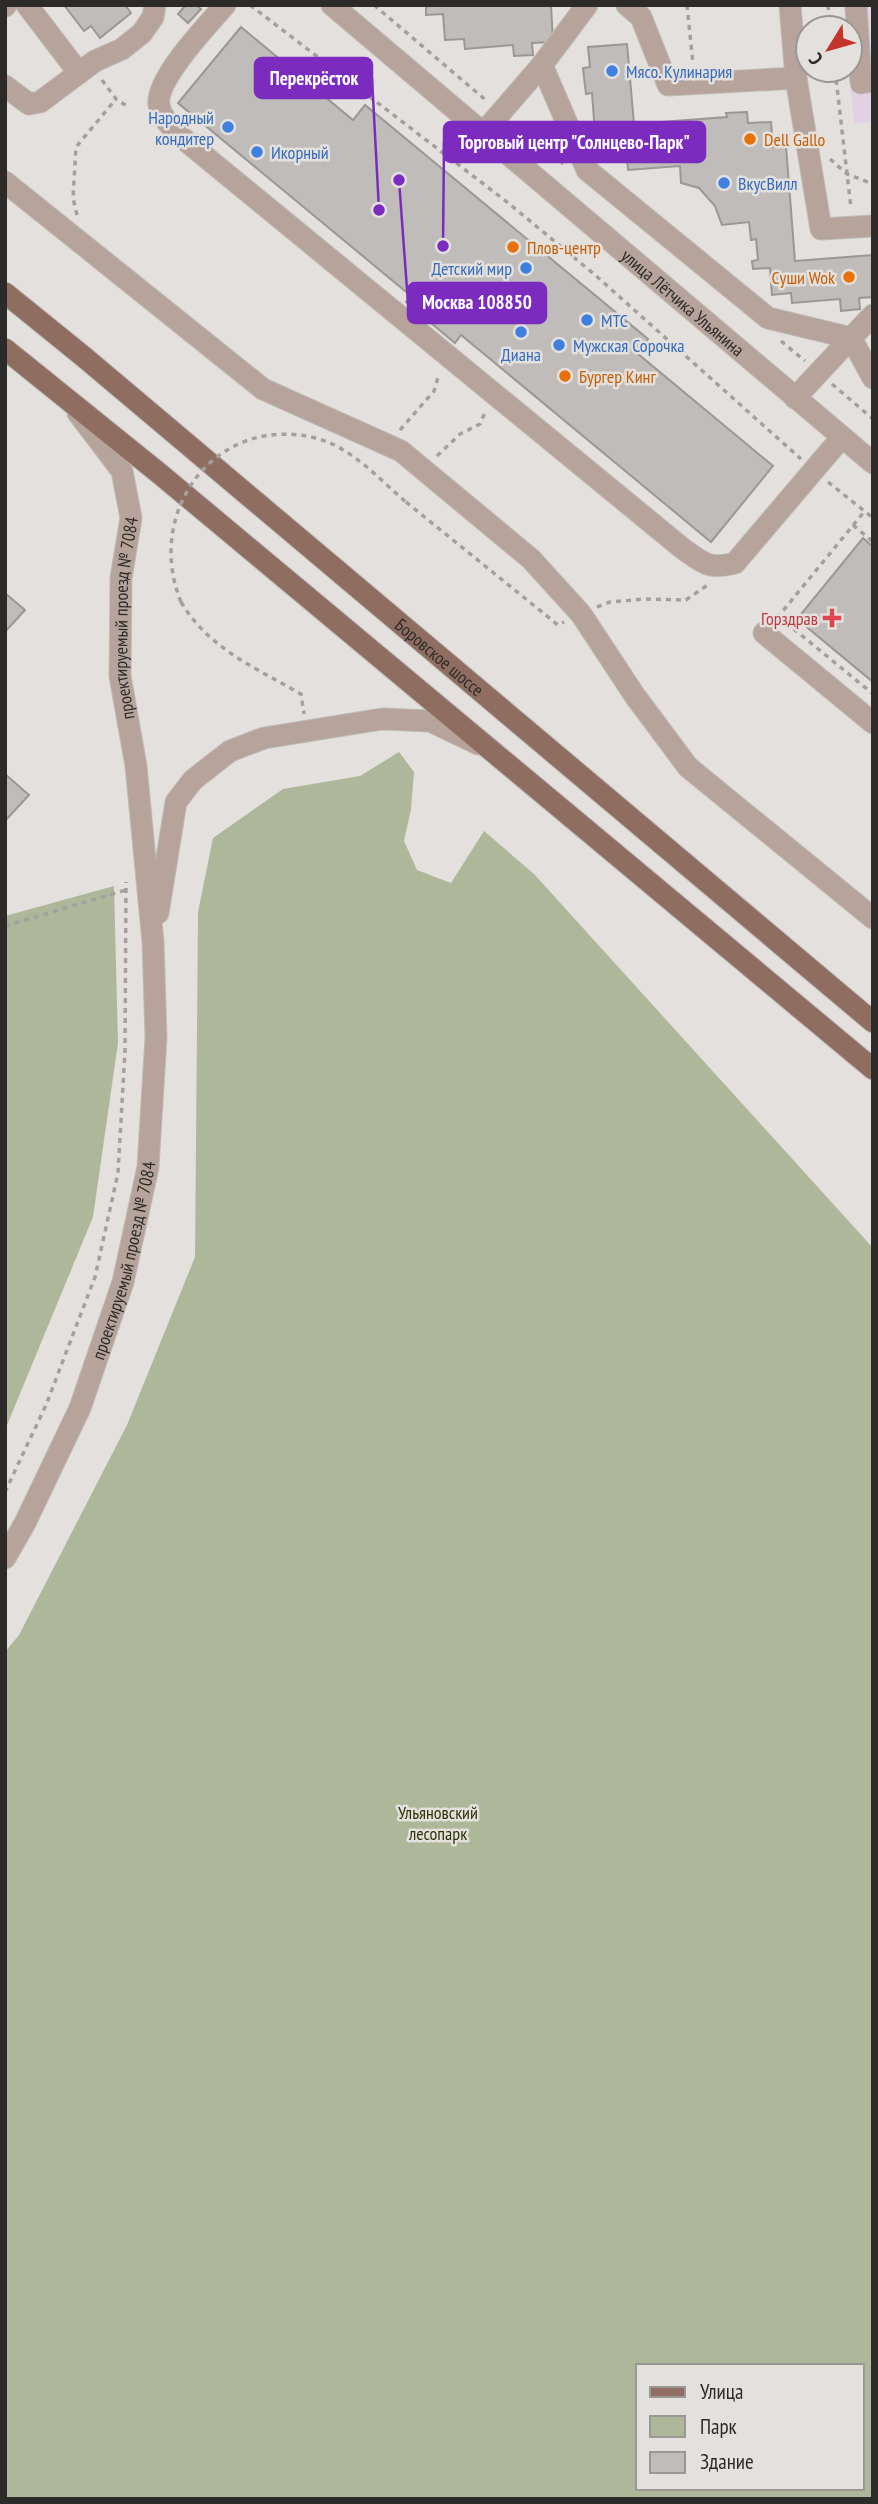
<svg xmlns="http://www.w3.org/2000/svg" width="878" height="2504" font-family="'PT Sans Narrow',sans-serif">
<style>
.education{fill:#e1d1e3}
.green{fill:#aeb79a;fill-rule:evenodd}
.building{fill:#bfbcb9;stroke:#9a9794;stroke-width:2}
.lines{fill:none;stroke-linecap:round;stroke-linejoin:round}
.minor-casing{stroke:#bfbcb9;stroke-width:23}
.major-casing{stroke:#bfbcb9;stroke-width:23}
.path{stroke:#a3a09e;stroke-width:3.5;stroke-dasharray:5 5;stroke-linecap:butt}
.minor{stroke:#b6a39b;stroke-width:21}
.major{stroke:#8f6e61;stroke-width:21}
.path-bridge{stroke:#a3a09e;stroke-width:3.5;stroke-dasharray:5 5;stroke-linecap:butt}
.shop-dot{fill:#3f7fe0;stroke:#e4e0dd;stroke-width:2.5}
.food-dot{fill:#e8710a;stroke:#e4e0dd;stroke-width:2.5}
.health-dot{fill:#e0444e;stroke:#e4e0dd;stroke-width:2.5}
.labels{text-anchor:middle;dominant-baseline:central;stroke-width:5;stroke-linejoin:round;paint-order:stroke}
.shop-label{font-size:18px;fill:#366cbe;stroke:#e4e0dd;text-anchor:start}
.food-label{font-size:18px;fill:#c56008;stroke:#e4e0dd;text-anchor:start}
.street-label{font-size:18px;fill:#2c2b2a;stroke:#e4e0dd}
.health-label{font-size:18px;fill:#be3a42;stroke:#e4e0dd;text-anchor:end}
.park-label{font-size:18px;fill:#2c3607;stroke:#e4e0dd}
.leader{fill:none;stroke:#7b2cbf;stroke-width:2.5}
.callout-dot{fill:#7b2cbf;stroke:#e4e0dd;stroke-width:2.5}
.callout{fill:#7b2cbf;stroke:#7b2cbf;stroke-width:2.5}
.callout-label{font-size:19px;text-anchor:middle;font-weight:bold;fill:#fff}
</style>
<rect width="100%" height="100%" fill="#e4e0dd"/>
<path class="education" d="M844,5H873V124L872,122L854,123L849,70L850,28H846Z"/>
<g class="green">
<path d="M399,752L414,772L411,809L404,841L417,870L451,883L484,831L534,874L873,1248V2499H5V1652L19,1635L127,1425L195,1257L198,912L213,838L283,789L360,776ZM638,2366H862V2488H638Z"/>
<path d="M114,886L118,1043L93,1217L5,1430V916Z"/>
</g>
<g class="building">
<path d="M64,5H125L131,13L100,38L91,26L84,31Z"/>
<path d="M186,5H196L201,9L188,23L178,14Z"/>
<path d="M431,5H551L553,42L532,43L533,55L514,56L513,45L465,49L464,39L445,40L443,14L426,15V7Z"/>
<path d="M241,27L353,120L365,105L648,339L637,353L773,466L711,542L461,335L455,343L406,302L411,296L178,103Z"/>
<path d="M627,44L634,124L727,117L726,113L747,112L748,123L771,122L773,147L786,146L795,261L873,255V297L859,298L860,309L841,311L840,299L792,303L791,293L772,295L770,268L753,269L752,261L758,260L756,239L751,240L749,222L722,225L715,206L699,188L681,183L680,166L628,170L627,156L610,158L608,133L595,134L592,93L586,94L583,68L590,67L588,47Z"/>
<path d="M863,538L873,547V682L797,619Z"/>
<path d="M5,593L25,610L5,632Z"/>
<path d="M5,774L29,795L5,821Z"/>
</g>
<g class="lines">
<defs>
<g id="minor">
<path d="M27,5L79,73"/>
<path d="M225,5C208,25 155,79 159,105C161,118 172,127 180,136L682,548C703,563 709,570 735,563L842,437"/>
<path id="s1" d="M332,5L873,463"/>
<path d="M627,5L641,17L668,85L796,78L821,229L873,226"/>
<path d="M790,5L796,78"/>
<path d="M856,5L861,83L873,81"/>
<path d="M5,6L6,5"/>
<path d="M542,65L587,5"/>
<path d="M5,86L29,104L40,102L95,61L122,49L142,33L153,17L155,5"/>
<path d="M484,132L542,65L587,170L768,318L851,338L873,315"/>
<path d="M5,182L263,389L401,451L531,559L581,614L635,696L688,767L873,918"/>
<path d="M795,398L851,338L873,378"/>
<path d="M764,633L873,723"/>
<path d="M158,913L176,802L193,780L230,751L264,738L382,719L430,721L478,744"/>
<path id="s2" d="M5,1558L25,1523L80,1408L123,1282L148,1167L156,1037L153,942L136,766L120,676L121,578L131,518L122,471L78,413"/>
</g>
<g id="major">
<path id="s3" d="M5,293L84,357L873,1022"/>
<path d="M5,349L160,474L873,1069"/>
</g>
</defs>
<use href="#minor" class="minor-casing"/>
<use href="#major" class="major-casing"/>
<g class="path">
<path d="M250,5L507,202L594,274L801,459"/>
<path d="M374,5L488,102"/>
<path d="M687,5L693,64"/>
<path d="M828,5L830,28"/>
<path d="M835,70L851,208"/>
<path d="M102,80L116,99L127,106"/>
<path d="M515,125L563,164"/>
<path d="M830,159L847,174L873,184"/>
<path d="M77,215L73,198L76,147L116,99"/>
<path d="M781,341L805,361"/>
<path d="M832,384L873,419"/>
<path d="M400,430L434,391L439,374"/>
<path d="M437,456L460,434L480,424L486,410"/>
<path d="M828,482L873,518"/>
<path d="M406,502L558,625L564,622"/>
<path d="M853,525L873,542"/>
<path d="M181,602C209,649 256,668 301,694L304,714"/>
<path d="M597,607L610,602L645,599L686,600L709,584"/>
<path d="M778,616L873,694"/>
<path d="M777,618L864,512"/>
<path d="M5,926L126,890"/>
<path d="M5,1492L46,1405L95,1277L118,1173L125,1051L126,882"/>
</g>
<use href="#minor" class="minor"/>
<use href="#major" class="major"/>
<path class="path-bridge" d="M181,602C143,509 219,411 319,439C353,449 380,480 406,502"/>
</g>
<g class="shop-dot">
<circle cx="612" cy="71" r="7"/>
<circle cx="228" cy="127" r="7"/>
<circle cx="257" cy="152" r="7"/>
<circle cx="724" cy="183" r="7"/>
<circle cx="526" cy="268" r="7"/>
<circle cx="587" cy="320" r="7"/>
<circle cx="521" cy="332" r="7"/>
<circle cx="559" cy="345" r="7"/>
</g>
<g class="food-dot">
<circle cx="750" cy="139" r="7"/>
<circle cx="513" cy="247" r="7"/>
<circle cx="849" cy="277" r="7"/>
<circle cx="565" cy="376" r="7"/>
</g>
<path class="health-dot" d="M828.5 607.5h7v7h7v7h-7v7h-7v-7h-7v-7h7z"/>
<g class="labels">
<g class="shop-label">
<text x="626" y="71">Мясо. Кулинария</text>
<text x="214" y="117" text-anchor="end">Народный<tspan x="214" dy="21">кондитер</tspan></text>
<text x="271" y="152">Икорный</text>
<text x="738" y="183">ВкусВилл</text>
<text x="512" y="268" text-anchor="end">Детский мир</text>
<text x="601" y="320">МТС</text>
<text x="573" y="345">Мужская Сорочка</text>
<text x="521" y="354" text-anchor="middle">Диана</text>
</g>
<g class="food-label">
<text x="764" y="139">Dell Gallo</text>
<text x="527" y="247">Плов-центр</text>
<text x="835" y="277" text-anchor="end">Суши Wok</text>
<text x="579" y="376">Бургер Кинг</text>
</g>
<g class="street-label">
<text stroke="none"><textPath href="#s1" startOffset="460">улица Лётчика Ульянина</textPath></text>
<text stroke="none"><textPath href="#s2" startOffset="970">проектируемый проезд № 7084</textPath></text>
<text stroke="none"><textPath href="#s3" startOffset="567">Боровское шоссе</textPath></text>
<text stroke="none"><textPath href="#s2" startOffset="322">проектируемый проезд № 7084</textPath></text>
</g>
<g class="health-label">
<text x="818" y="618">Горздрав</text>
</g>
<g class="park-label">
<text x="438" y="1812">Ульяновский<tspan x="438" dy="21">лесопарк</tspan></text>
</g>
</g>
<path class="leader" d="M379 210L372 78M443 246L444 142M399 180L408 303"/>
<g class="callout-dot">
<circle cx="379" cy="210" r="7"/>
<circle cx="443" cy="246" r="7"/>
<circle cx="399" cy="180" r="7"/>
</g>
<g class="callout">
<rect x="255" y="58" width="117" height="40" rx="7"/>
<rect x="444" y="122" width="261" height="40" rx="7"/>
<rect x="408" y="283" width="138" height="40" rx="7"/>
</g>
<g class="callout-label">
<text x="314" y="85">Перекрёсток</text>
<text x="574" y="149">Торговый центр "Солнцево-Парк"</text>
<text x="477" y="309">Москва 108850</text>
</g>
<rect width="878" height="2504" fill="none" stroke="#2c2b2a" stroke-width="14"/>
<rect x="636" y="2364" width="228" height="126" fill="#e4e0dd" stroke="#9a9895" stroke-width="2"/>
<rect x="650" y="2387" width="35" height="10" fill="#8f6e61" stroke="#9a9895" stroke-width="2"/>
<text x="700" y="2399" font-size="21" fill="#2c2b2a">Улица</text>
<rect x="650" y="2416" width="35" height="21" fill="#aeb79a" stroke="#9a9895" stroke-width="2"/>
<text x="700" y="2434" font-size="21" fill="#2c2b2a">Парк</text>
<rect x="650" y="2452" width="35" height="21" fill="#bfbcb9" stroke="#9a9895" stroke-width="2"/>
<text x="700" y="2469" font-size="21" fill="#2c2b2a">Здание</text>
<g transform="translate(829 49) rotate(233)"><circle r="33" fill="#e4e0dd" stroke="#9a9895" stroke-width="2"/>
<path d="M0-5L12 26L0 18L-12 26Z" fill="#c3352b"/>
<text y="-10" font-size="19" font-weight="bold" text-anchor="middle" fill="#2c2b2a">С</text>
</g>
</svg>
